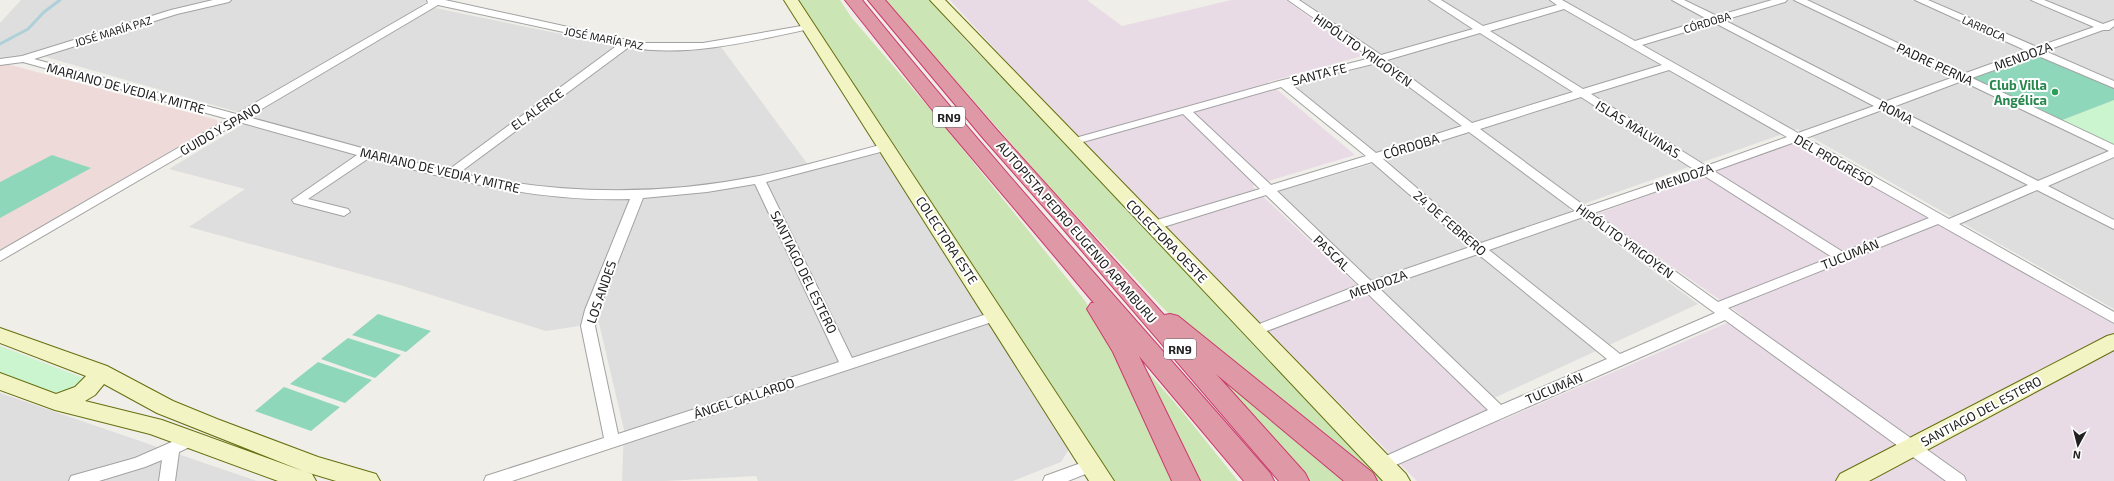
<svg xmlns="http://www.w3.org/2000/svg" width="2114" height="481" font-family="'Exo 2',sans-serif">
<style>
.residential{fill:#dfdede}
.commercial{fill:#efdada}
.industrial{fill:#e9dbe6}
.grass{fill:#cce5b4}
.park{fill:#cbf5ce}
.pitch{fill:#8fd7ba}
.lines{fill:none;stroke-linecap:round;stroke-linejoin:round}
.stream{stroke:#aed0d9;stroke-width:3}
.street-casing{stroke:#a2a2a2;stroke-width:2}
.secondary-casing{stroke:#666f10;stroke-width:2}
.highway-casing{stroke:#ca3a6c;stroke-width:2}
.street{fill:#fff;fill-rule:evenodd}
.secondary{fill:#f2f4c3;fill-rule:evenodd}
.highway{fill:#df99a6;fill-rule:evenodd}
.leisure-dot{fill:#2e9e5b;stroke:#fff;stroke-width:1.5}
.labels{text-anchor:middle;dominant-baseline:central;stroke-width:4;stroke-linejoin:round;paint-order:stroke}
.far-street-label{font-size:11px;fill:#212121;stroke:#fff}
.shield{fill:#fff;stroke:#646464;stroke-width:1}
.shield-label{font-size:12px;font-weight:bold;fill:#212121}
.street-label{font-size:13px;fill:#212121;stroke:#fff}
.leisure-label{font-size:13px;font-weight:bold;fill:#27864d;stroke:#fff;text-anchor:end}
</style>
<rect width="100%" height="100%" fill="#f0eee8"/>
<g class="residential">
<path d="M21,0H430L421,5L628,48L690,50L721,47L812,170L883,153L1071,446L1061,462L1013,481H758L756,476L665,481H622L624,430L599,323L546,331L400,285L189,227L245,189L169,169L255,117L39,55L0,59V23Z"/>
<path d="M1301,0H2114V309L1797,129L1569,209L1698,304L1494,398L1276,192L1386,160L1290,86L1389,61Z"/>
<path d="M0,393L257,481H0Z"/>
</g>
<path class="commercial" d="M7,64L217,120V124L0,250V66Z"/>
<path class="industrial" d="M950,0H1087L1122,26L1231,0H1286L1362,56L1268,82L1355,155L1252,186L1500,421L1743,316L1597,214L1796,142L2114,324V481H1417L1082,144Z"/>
<g class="grass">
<path d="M798,0H840L851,17L931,110L1082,297L1099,321L1177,481H1113L902,156Z"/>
<path d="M885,0H929L968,43L1064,140L1384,481H1370L1184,329L1160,305L1046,183Z"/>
<path d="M1135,357L1181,410L1238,481H1190Z"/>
<path d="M1203,358L1353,481H1306Z"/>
</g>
<g class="park">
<path d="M2114,100V149L2057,122Z"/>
<path d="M0,346L86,379L73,389L55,393L0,372Z"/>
</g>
<g class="pitch">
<path d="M2037,51L2114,85V100L2057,122L1964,77Z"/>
<path d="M52,155L91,168L0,218V182Z"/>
<path d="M378,314L431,331L406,352L352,335Z"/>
<path d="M348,338L401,355L375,378L321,359Z"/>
<path d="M318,362L372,380L345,403L290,384Z"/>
<path d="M284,387L340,407L311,431L255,411Z"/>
</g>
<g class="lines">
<path class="stream" d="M0,44L28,29L44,12L60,0"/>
<defs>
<g id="street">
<path d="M213,0H231L229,2L177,14L34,59L236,114L428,3L427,0H445L641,43H703L813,24V28L809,29C754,41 684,58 629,47L459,173C559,195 659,196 759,176C802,167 845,154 888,143L892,145L894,147L892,149L766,182L852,358L996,311L1001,313L1003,316L1001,319L512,481H484L486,476L604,438L581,326L585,310L630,199C541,202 454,181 369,158L308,199L348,209L350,212L344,216L294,203L292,200L357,155L239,122L0,261V251L228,119L23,62L0,65V59L22,56L171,10ZM438,5L619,44L447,171L248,117ZM755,184L839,362L618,434L595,326L599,310L643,198L707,192Z"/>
<path d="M1288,0H1299L1381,55L1473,29L1429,0H1441L1483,26L1557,5L1550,0H1562L1635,41L1707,19L1672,0H1684L1717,16L1772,0H1787L1785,2L1724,20L1884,102L1954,77L1794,0H1807L1963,74L2027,51L1915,0H1928L2037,47L2094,27L2031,0H2044L2103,24L2114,20V26L2109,30H2103L2045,51L2114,81V88L2036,55L1972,78L2114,145V157L2048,186L2114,220V229L2037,190L1959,224L2114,312V323L1938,224L1728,308L1964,476L1966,481H1946L1725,320L1389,468L1383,470L1377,468L1375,464L1377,460L1488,410L1367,293L1259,334H1249L1247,331L1249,328L1359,285L1266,195L1157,229H1147L1146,226L1147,223L1260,189L1183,114L1072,145L1066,142L1068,140L1279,81L1371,58ZM1564,9L1662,65L1583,89L1490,31ZM1715,23L1874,106L1798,133L1642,45ZM1480,33L1573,92L1472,123L1387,60ZM1377,63L1462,126L1376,153L1291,84ZM1669,70L1787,137L1706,166L1591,94ZM1962,81L2109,151L2038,181L1893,107ZM1281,87L1366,156L1271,185L1193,112ZM1581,97L1695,170L1586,207L1480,129ZM1882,110L2028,185L1949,219L1806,138ZM1469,132L1575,211L1481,243L1383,159ZM1795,142L1929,218L1843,252L1714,171ZM1372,162L1470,247L1371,281L1277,191ZM1703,175L1832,257L1718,302L1594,213ZM1583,217L1715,313L1620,354L1489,250ZM1478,254L1607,359L1501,405L1379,288Z"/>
<path d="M190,434L196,436L198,440L196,444L179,452L175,481H159L162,460L145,467L99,481H69L71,476L135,458Z"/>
<path d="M1092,459L1098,461L1100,465L1098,469L1068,481H1043L1045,476Z"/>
</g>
<g id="secondary">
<path d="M784,0H798L1114,481H1089Z"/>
<path d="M930,0H945L1406,474L1410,481H1383Z"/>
<path d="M0,328L107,366L173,401L217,419L318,457L376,474L380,481H336L306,472L312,474L316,481H278L150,434L55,410L0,390V373L56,394L75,387L86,376L0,343ZM104,384L157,413L303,471L162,420L85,401L95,395Z"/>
<path d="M2114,334V350L1869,481H1836L1840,474L2107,336Z"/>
</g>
<g id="highway">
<path d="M845,0H862C993,162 1133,316 1270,473L1274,481H1244L1139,356L1200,481H1172L1113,352L1087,309L1091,303H1094L945,126Z"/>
<path d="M868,0H885L997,130L1164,315L1170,314L1178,316L1373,473L1377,481H1344L1216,374L1305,473L1309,481H1279L1058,223L983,138Z"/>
</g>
</defs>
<use href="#street" class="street-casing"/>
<use href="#secondary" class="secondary-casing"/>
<use href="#highway" class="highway-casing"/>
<use href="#street" class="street"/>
<use href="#secondary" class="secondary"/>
<use href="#highway" class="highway"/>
</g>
<circle class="leisure-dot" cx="2055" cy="92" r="4"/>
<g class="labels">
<g class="far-street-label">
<text transform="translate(1707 22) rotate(-17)">CÓRDOBA</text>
<text transform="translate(1984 28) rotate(24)">LARROCA</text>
<text transform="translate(113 31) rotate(-17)">JOSÉ MARÍA PAZ</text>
<text transform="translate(604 38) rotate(11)">JOSÉ MARÍA PAZ</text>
</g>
<g class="shield">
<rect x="933" y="107" width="32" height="20" rx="3"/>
<rect x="1164" y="339" width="32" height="20" rx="3"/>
</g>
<g class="shield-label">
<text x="949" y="117">RN9</text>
<text x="1180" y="349">RN9</text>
</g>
<g class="street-label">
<text transform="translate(1363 50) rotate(35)">HIPÓLITO YRIGOYEN</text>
<text transform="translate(2023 56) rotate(-20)">MENDOZA</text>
<text transform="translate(1935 64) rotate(25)">PADRE PERNA</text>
<text transform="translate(1319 74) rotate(-14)">SANTA FE</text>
<text transform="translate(126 88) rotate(15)">MARIANO DE VEDIA Y MITRE</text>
<text transform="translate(537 109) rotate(-36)">EL ALERCE</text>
<text transform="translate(1896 112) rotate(27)">ROMA</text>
<text transform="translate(220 129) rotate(-30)">GUIDO Y SPANO</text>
<text transform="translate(1638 129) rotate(32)">ISLAS MALVINAS</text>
<text transform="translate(1411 146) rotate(-17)">CÓRDOBA</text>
<text transform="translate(1834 160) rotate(30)">DEL PROGRESO</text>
<text transform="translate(440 170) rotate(13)">MARIANO DE VEDIA Y MITRE</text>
<text transform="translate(1684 177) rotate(-19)">MENDOZA</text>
<text transform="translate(1450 223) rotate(41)">24 DE FEBRERO</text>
<text transform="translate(1077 232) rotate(49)">AUTOPISTA PEDRO EUGENIO ARAMBURU</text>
<text transform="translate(947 240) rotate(57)">COLECTORA ESTE</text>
<text transform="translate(1167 241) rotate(46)">COLECTORA OESTE</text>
<text transform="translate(1625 241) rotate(36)">HIPÓLITO YRIGOYEN</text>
<text transform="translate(1332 253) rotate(44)">PASCAL</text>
<text transform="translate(1850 254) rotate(-22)">TUCUMÁN</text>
<text transform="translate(804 272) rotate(64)">SANTIAGO DEL ESTERO</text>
<text transform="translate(1378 284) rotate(-20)">MENDOZA</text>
<text transform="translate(601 292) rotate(-71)">LOS ANDES</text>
<text transform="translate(1554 388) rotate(-23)">TUCUMÁN</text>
<text transform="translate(744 398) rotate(-18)">ÁNGEL GALLARDO</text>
<text transform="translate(1981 411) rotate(-28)">SANTIAGO DEL ESTERO</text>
</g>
<g class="leisure-label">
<text x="2047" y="85">Club Villa<tspan x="2047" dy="15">Angélica</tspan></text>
</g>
</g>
<g transform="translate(2078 445) rotate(187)" stroke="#ffffff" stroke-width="3" paint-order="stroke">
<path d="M0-3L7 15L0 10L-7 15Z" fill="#212121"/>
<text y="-6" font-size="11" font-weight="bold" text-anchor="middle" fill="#212121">N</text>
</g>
</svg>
